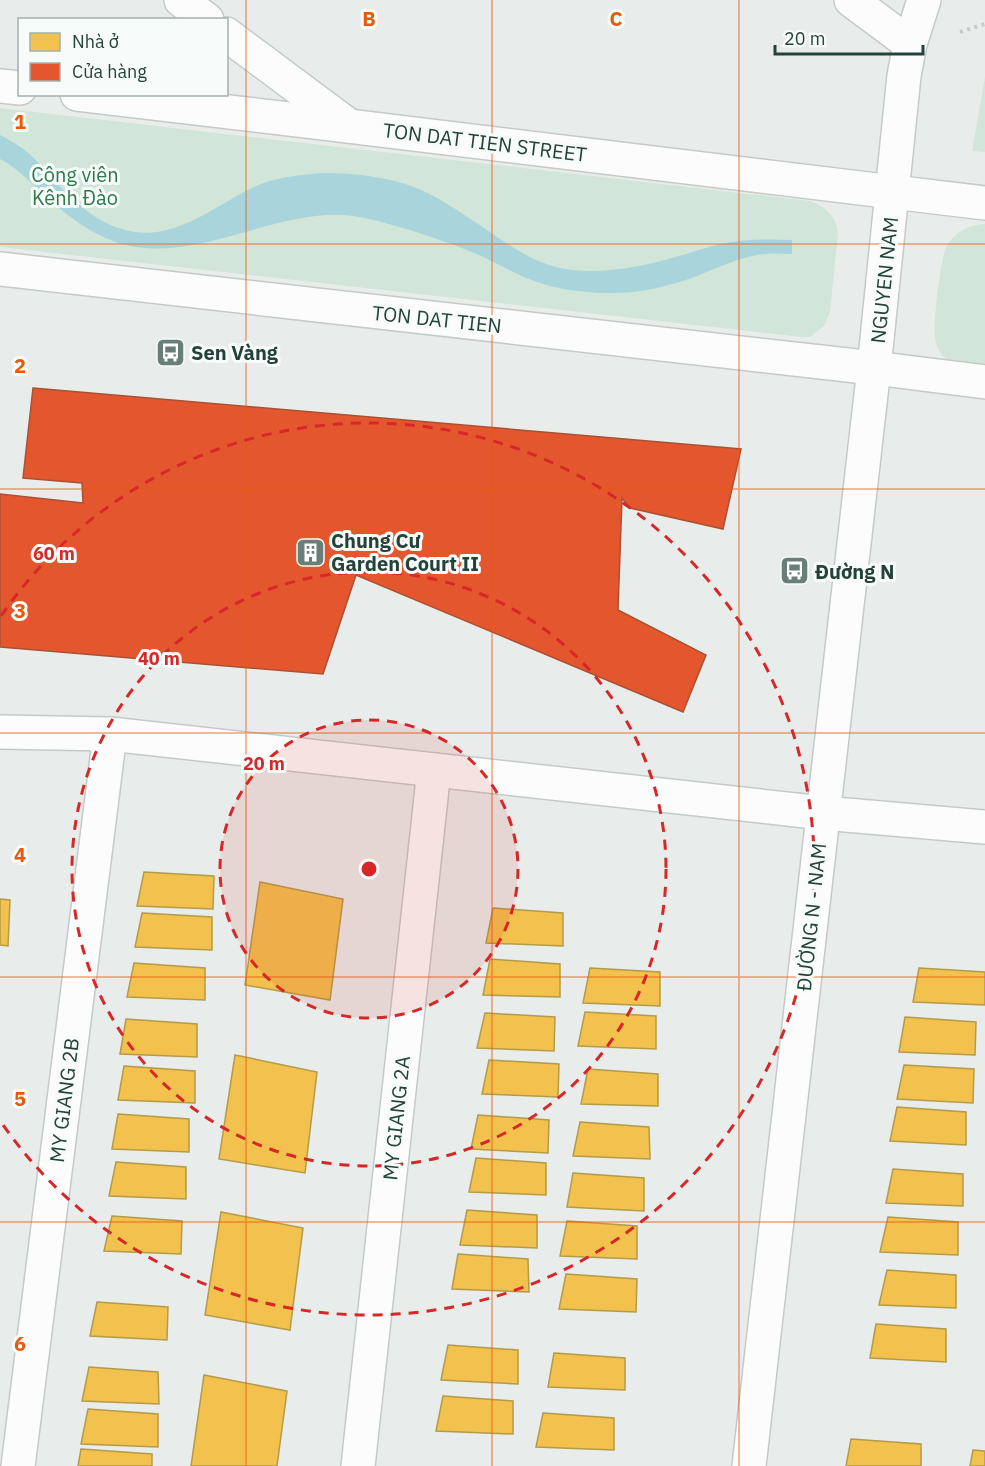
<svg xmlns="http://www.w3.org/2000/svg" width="985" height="1466" font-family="'IBM Plex Sans',sans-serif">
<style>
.green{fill:#d1e6d8}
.water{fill:#a9d4db}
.homes{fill:#f2c14e;stroke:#b49b48;stroke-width:1.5}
.shops{fill:#e4572e;stroke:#aa5132;stroke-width:1.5}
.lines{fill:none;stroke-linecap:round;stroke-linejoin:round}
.pedestrian-casing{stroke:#c5cac8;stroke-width:36}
.minor-casing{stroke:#c5cac8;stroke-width:36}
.path{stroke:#c3ccca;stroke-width:4;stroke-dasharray:3 4.5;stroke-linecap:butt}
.pedestrian{stroke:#fcfcfc;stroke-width:33}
.minor{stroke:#fcfcfc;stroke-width:33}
.grid{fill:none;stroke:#e8590c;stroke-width:1.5;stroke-opacity:0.55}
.ring{fill:none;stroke:#d62828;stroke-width:3;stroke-dasharray:10 8}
.labels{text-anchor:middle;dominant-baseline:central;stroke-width:6;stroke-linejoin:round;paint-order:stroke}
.street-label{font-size:20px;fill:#24423a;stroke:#f7fbf9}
.park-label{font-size:20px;fill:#2d7a4b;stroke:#f7fbf9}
.poi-label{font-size:20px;font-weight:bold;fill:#24423a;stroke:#f7fbf9;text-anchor:start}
.grid-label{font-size:20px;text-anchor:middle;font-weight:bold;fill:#e8590c;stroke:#f7fbf9;stroke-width:6;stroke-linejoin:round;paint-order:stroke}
.centre{fill:#d62828;stroke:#f7fbf9;stroke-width:3}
.ring-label{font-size:18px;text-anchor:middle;font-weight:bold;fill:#d62828;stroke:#f7fbf9;stroke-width:6;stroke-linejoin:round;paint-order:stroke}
</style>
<rect width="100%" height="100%" fill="#e8edeb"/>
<g class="green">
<path d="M985,77V152L972,151Z"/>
<path d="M0,108L810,201C826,207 836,216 838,233L830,312L824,326L810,337H802L0,247Z"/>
<path d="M985,224V371C970,368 953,367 942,355C939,351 935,343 935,338C933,324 940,258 947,246C955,231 969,225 985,224Z"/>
</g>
<path class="water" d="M0,135C10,140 18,145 27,152C36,159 44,169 52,178C73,201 97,224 129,231C178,241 217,203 258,185C279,177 303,174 325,173C354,173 387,177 414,187C433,194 452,207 469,218C497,236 524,259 556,267C591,276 638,268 672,258C688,254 704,248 720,244C744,239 768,239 792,240V254C783,254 774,253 765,254C739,257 716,269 692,278C664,287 637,294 608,293C579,293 550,288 524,277C508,270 494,262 479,255C456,245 434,238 410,230C389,224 367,217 344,215C271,211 193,264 122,244C91,235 65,214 42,193C29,181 16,167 0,159Z"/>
<g class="homes">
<path d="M144,872L214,876L213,909L137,906Z"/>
<path d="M260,882L343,899L330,1000L245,985Z"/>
<path d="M0,899L10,900L8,946L0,945Z"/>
<path d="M493,908L563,913V946L486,943Z"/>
<path d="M142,913L212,917V950L135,947Z"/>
<path d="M490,959L560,964V997L483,995Z"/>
<path d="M134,963L205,968V1000L127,997Z"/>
<path d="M590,968L660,972V1006L583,1003Z"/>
<path d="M919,968L985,972V1005L913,1002Z"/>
<path d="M585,1012L656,1016V1049L578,1046Z"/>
<path d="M485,1013L555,1017L554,1051L477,1048Z"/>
<path d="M905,1017L976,1022L975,1055L899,1052Z"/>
<path d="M126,1019L197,1024V1057L120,1054Z"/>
<path d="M235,1055L317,1072L305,1173L219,1159Z"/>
<path d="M489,1060L559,1064L558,1097L482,1094Z"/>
<path d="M904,1065L974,1069L973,1103L897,1099Z"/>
<path d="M124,1066L195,1071V1103L118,1100Z"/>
<path d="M588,1069L658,1074V1106L581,1104Z"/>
<path d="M897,1107L966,1112V1145L890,1141Z"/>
<path d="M118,1114L189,1119V1152L112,1149Z"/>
<path d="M478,1115L549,1120L548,1153L471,1149Z"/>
<path d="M580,1122L649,1127L650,1159L573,1156Z"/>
<path d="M476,1158L546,1163V1195L469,1192Z"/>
<path d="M116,1162L186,1167V1199L109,1196Z"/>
<path d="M893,1169L963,1174V1206L886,1203Z"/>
<path d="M573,1173L644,1178V1211L567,1207Z"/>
<path d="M467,1210L537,1215V1248L460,1245Z"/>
<path d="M221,1212L303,1228L290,1330L205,1315Z"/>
<path d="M112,1216L182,1221L181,1254L104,1251Z"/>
<path d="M888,1217L958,1222V1255L880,1252Z"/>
<path d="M567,1221L637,1226V1259L560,1256Z"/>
<path d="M458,1254L528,1259L529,1292L452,1289Z"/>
<path d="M887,1270L956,1275V1308L879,1305Z"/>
<path d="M566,1274L637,1279L636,1312L559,1309Z"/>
<path d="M97,1302L168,1307L167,1340L90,1336Z"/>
<path d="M876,1324L946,1329V1362L870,1358Z"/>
<path d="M448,1345L518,1350V1384L441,1380Z"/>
<path d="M554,1353L625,1358V1390L548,1387Z"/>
<path d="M89,1367L158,1372L159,1404L82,1401Z"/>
<path d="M204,1375L287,1391L277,1466H191Z"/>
<path d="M443,1396L513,1401V1434L436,1431Z"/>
<path d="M88,1409L158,1414V1447L81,1444Z"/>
<path d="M543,1413L614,1418V1450L536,1447Z"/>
<path d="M851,1439L921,1444V1466H846Z"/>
<path d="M81,1449L152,1454V1466H78Z"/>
<path d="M973,1450L985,1451V1466H970Z"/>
</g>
<path class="shops" d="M33,388L741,449L723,529L630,508L622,498L618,610L706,655L683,712L356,575L323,674L0,647V494L83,503L82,483L23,478Z"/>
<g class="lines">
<defs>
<g id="pedestrian">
<path d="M893,192L985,203"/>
<path d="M874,368L985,382"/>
</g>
<g id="minor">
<path d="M181,0L207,20"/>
<path d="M851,0L910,44"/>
<path d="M226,34L348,125"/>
<path d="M0,86L20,88"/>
<path d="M77,94L348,126L893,192"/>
<path d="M0,269L874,368"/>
<path d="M0,732L110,734L823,813L985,827"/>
<path d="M18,1466L110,734"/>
<path d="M358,1466L434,770"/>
<path d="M749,1466L874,368L904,76L910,44L924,0"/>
</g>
</defs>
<use href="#pedestrian" class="pedestrian-casing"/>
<use href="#minor" class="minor-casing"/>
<path class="path" d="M960,32L985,24"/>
<use href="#pedestrian" class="pedestrian"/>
<use href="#minor" class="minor"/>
</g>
<path class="grid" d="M246,0V1466M492,0V1466M739,0V1466M0,244H985M0,489H985M0,733H985M0,977H985M0,1222H985"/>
<circle cx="369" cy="869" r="149" fill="#d62828" fill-opacity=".12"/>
<g class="ring">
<circle cx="369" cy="869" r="149"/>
<circle cx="369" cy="869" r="297"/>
<path d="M1 616A446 446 0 1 1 1 1122"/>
</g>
<defs>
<symbol id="bus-square" viewBox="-11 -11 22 22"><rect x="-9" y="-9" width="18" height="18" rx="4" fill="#697e78" stroke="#f7fbf9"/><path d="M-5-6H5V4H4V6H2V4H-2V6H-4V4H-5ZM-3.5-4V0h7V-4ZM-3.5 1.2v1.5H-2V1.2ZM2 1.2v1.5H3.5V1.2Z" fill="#fff"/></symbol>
<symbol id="building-square" viewBox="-11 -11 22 22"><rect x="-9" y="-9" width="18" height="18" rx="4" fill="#697e78" stroke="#f7fbf9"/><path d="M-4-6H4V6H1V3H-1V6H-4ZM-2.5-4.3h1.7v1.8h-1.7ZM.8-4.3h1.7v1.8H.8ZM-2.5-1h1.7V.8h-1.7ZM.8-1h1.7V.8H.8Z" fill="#fff"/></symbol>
</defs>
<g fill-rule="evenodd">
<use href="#bus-square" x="154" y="336" width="33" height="33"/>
<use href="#building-square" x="294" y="536" width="33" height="33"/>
<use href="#bus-square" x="778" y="554" width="33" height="33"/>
</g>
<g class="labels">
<g class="street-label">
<text transform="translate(485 142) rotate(7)">TON DAT TIEN STREET</text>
<text transform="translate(884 280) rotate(-84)">NGUYEN NAM</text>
<text transform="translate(437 319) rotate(6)">TON DAT TIEN</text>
<text transform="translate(811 917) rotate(-84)">ĐƯỜNG N - NAM</text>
<text transform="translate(64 1100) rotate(-83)">MY GIANG 2B</text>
<text transform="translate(396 1118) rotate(-84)">MY GIANG 2A</text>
</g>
<g class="park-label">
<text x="75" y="174">Công viên<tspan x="75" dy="23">Kênh Đào</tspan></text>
</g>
<g class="poi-label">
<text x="191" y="352">Sen Vàng</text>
<text x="331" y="540">Chung Cư<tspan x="331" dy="23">Garden Court II</tspan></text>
<text x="815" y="571">Đường N</text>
</g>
</g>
<g class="grid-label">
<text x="369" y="26">B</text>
<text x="616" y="26">C</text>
<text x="20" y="129">1</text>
<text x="20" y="373">2</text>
<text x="20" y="618">3</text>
<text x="20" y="862">4</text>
<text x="20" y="1106">5</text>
<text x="20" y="1351">6</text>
</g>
<circle cx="369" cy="869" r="9" class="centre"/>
<g class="ring-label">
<text x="54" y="560">60 m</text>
<text x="159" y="665">40 m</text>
<text x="264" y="770">20 m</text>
</g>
<rect x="18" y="18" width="210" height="78" fill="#f7fbf9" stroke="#a3b1ad" stroke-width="1.5"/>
<rect x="30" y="33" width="30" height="18" fill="#f2c14e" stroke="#a3b1ad" stroke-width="1.5"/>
<text x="72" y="48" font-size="18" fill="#24423a">Nhà ở</text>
<rect x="30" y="63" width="30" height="18" fill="#e4572e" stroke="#a3b1ad" stroke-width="1.5"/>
<text x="72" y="78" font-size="18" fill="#24423a">Cửa hàng</text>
<path d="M775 45v9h148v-9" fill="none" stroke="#24423a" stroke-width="3"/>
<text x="784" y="45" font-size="18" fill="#24423a" stroke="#f7fbf9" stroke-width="4.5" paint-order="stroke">20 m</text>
</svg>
